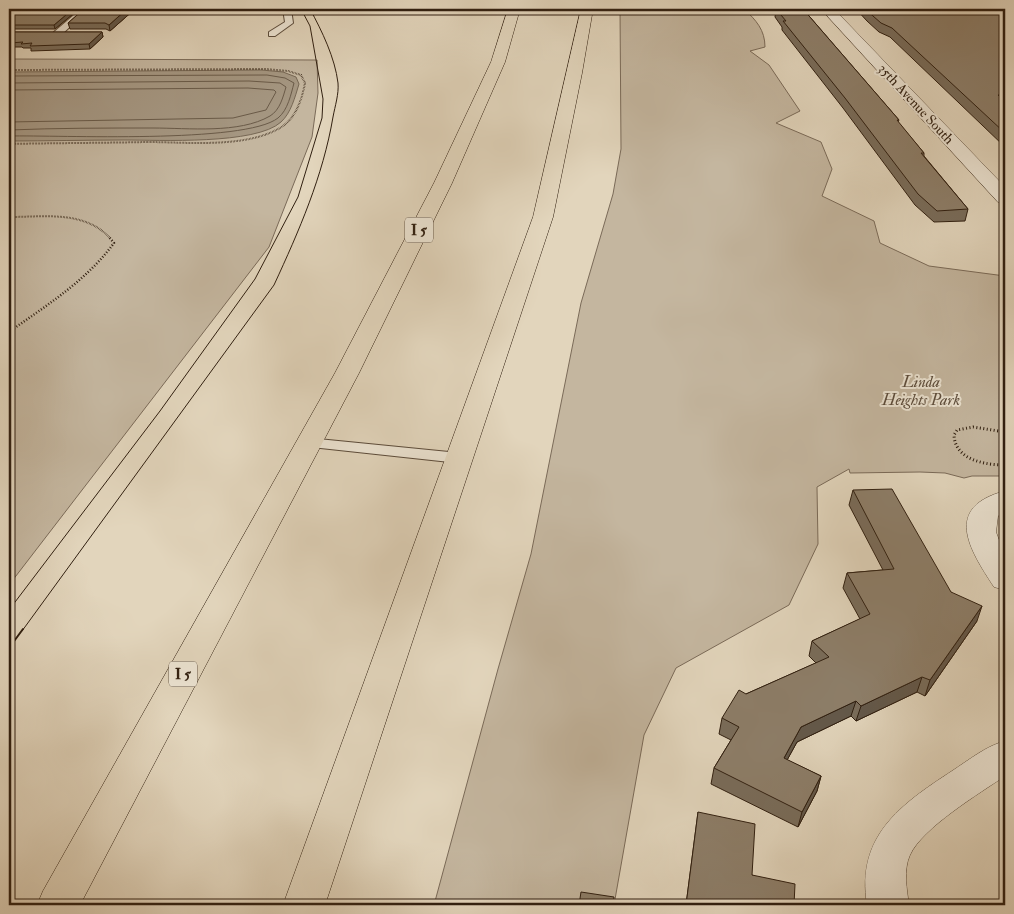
<svg xmlns="http://www.w3.org/2000/svg" width="1014" height="914" font-family="'IM FELL Double Pica',serif">
<style>
.green{fill:#c4b69f;stroke:#7a6a58}
.water{fill:#a59782;stroke:#766754}
.lines{fill:none;stroke-linecap:round;stroke-linejoin:round}
.shore{stroke:#6a5b49;stroke-width:1}
.lane-casing{stroke:#5c4c3b;stroke-width:2}
.street-casing{stroke:#5c4c3b;stroke-width:1}
.highway-casing{stroke:#301f10;stroke-width:1}
.path-far2{stroke:#301f10;stroke-width:2;stroke-dasharray:0.5 1;stroke-linecap:butt}
.path-far1{stroke:#301f10;stroke-width:2.5;stroke-dasharray:1 2;stroke-linecap:butt}
.path{stroke:#301f10;stroke-width:3;stroke-dasharray:1 2.5;stroke-linecap:butt}
.lane{fill:#ece4d3;fill-rule:evenodd}
.street{fill:#ece4d3;fill-rule:evenodd}
.highway{fill:#e2d5bc;fill-rule:evenodd}
.tram-far1{stroke:#301f10;stroke-width:1}
.tram{stroke:#301f10;stroke-width:2}
.wall{fill:#796c5a;stroke:#301f10}
.shaded-wall{fill:#63584a;stroke:#301f10}
.building{fill:#8d7e69;stroke:#301f10}
.labels{text-anchor:middle;dominant-baseline:central;stroke-width:4;stroke-linejoin:round;paint-order:stroke}
.far-street-label{font-size:14px;fill:#301f10;stroke:#ece4d3}
.shield{fill:#ece4d3;stroke:#685a4a;stroke-width:1}
.shield-label{font-size:15px;font-weight:bold;fill:#301f10}
.park-label{font-size:16px;font-style:italic;fill:#5c4c3b;stroke:#ece4d3}
</style>
<rect width="100%" height="100%" fill="#e2d5bc"/>
<filter id="stains"><feTurbulence type="fractalNoise" baseFrequency=".004" numOctaves="4"/><feColorMatrix values="0 0 0 0 .2 0 0 0 0 .09 0 0 0 0 .02 0 0 0 .5 -.17"/></filter>
<radialGradient id="worn" r=".72"><stop offset=".6" stop-color="#630" stop-opacity="0"/><stop offset="1" stop-color="#630" stop-opacity=".3"/></radialGradient>
<g class="green">
<path d="M620,9H744C756,20 765,30 765,47L750,51L769,65L800,111L776,123L821,142L832,169L822,196L874,221L880,243L929,266L1005,276V476H972L964,478L945,473L920,472L850,473L849,469L817,487L818,544L789,605L676,668L644,735L614,905H434L498,669L531,554L581,303L613,194L621,149Z"/>
<path d="M9,59L317,60L318,93L312,137L269,247L9,585Z"/>
</g>
<path class="water" d="M261,70L283,72L296,77L299,84C295,97 291,113 281,122C256,145 159,140 124,140C85,140 47,141 9,141V72Z"/>
<g class="lines">
<g class="shore">
<path d="M9,76L267,75L285,78L294,83C291,94 288,110 278,118C245,144 59,135 9,136"/>
<path d="M9,83L249,81L280,83L286,87C283,97 280,110 270,116C239,134 188,128 153,128C105,128 57,128 9,130"/>
<path d="M9,90L248,88L274,90L276,92L266,110L233,118L9,122"/>
</g>
<defs>
<g id="lane">
<path d="M81,9H89L60,36H54V32Z"/>
<path d="M283,9H291L293,23L275,36H269V32L285,22Z"/>
<path d="M308,438L459,453L465,455L467,458L465,461L459,463L302,446L300,443L302,440Z"/>
</g>
<g id="street">
<path d="M821,9H834L1005,187V204L998,202Z"/>
<path d="M1005,491V511L998,516L996,532L1005,556V590L994,587C969,549 943,507 1005,491Z"/>
<path d="M1005,741V776C980,793 922,828 910,855C903,870 907,890 909,905H867C856,836 900,805 952,771C969,760 986,746 1005,741Z"/>
</g>
<g id="highway">
<path d="M508,9H520L505,62L452,183L359,373L80,905H37L43,891L335,373L434,183L491,62Z"/>
<path d="M581,9H593L582,73L553,217L325,905H283L533,217Z"/>
</g>
</defs>
<use href="#lane" class="lane-casing"/>
<use href="#street" class="street-casing"/>
<use href="#highway" class="highway-casing"/>
<g class="path-far2">
<path d="M9,70L266,69L288,71L301,75L305,83C302,99 296,117 283,126C249,149 186,142 147,142C101,143 55,143 9,144"/>
<path d="M9,217C44,217 84,210 110,238"/>
</g>
<path class="path-far1" d="M9,332C47,305 86,281 114,243L109,237"/>
<g class="path">
<path d="M1005,432L973,427L957,430L954,435C955,460 985,465 1005,465"/>
<path d="M1000,465L1005,472"/>
</g>
<use href="#lane" class="lane"/>
<use href="#street" class="street"/>
<use href="#highway" class="highway"/>
<g class="tram-far1">
<path d="M9,610L160,411L255,279L298,197L322,118L323,99L310,26L301,9"/>
<path d="M22,631L274,285C299,231 323,176 333,117C335,106 339,94 338,83C335,58 322,31 310,9"/>
</g>
<path class="tram" d="M9,648L23,629"/>
</g>
<g class="wall">
<path d="M79,9L55,29H9V10Z"/>
<path d="M84,9H135L110,31L106,29H70L68,23Z"/>
<path d="M776,9H803L899,120L898,122L924,153V156L968,209L965,221L934,222L915,205L843,108L782,30V27L775,17Z"/>
<path d="M856,9H1005V147L890,37L879,32L867,21Z"/>
<path d="M9,32H102L103,37L90,49L31,51V48H23L22,47H9Z"/>
<path d="M853,490L951,592L977,621L925,696L917,692L856,721L851,716L797,742L787,760L821,776L817,791L798,827L711,784L714,768L731,740L719,734L722,718L746,694L816,663L809,656L812,641L860,619L843,588L847,573L883,570L849,505Z"/>
<path d="M698,812L752,875L794,905H686Z"/>
</g>
<g class="shaded-wall">
<path d="M73,9H79L55,29L54,25Z"/>
<path d="M127,9H135L110,31L109,25Z"/>
<path d="M102,32L103,37L90,49L89,44Z"/>
<path d="M982,606L977,621L925,696L930,680Z"/>
<path d="M922,677L917,692L856,721L861,706Z"/>
<path d="M856,701L851,716L797,742L780,773L784,758L801,727Z"/>
<path d="M821,776L817,791L798,827L802,812Z"/>
</g>
<g class="building">
<path d="M18,9H73L54,25H9V10H17Z"/>
<path d="M84,9H127L109,25L105,23H68Z"/>
<path d="M776,9H803L899,120H897L924,153H921L968,209L937,211L918,194L845,98L783,21H786Z"/>
<path d="M865,9H1005V95H998L1005,101V133L892,28L881,23Z"/>
<path d="M9,32H102L89,44L30,46L32,43L21,44L23,42L9,43Z"/>
<path d="M892,489L951,592L982,606L930,680L922,677L861,706L856,701L801,727L784,758L821,776L802,812L714,768L739,727L722,718L739,690L746,694L829,657L812,641L870,614L847,573L894,569L853,490Z"/>
<path d="M698,812L755,824L752,875L795,884L794,905H686Z"/>
<path d="M581,892L614,897L613,905H579Z"/>
</g>
<g class="labels">
<g class="far-street-label">
<text transform="translate(916 104) rotate(47)">35th Avenue South</text>
</g>
<g class="shield">
<rect x="405" y="217.5" width="28" height="25" rx="4"/>
<rect x="169" y="661.5" width="28" height="25" rx="4"/>
</g>
<g class="shield-label">
<text x="419" y="230">I 5</text>
<text x="183" y="674">I 5</text>
</g>
<g class="park-label">
<text x="921" y="382">Linda<tspan x="921" dy="18">Heights Park</tspan></text>
</g>
</g>
<rect width="1014" height="914" fill="none" stroke="#e2d5bc" stroke-width="30"/>
<rect x="10" y="10" width="994" height="894" fill="none" stroke="#301f10" stroke-width="2.5"/>
<rect x="15" y="15" width="984" height="884" fill="none" stroke="#301f10"/>
<rect width="100%" height="100%" filter="url(#stains)"/>
<rect width="100%" height="100%" fill="url(#worn)"/>
</svg>
